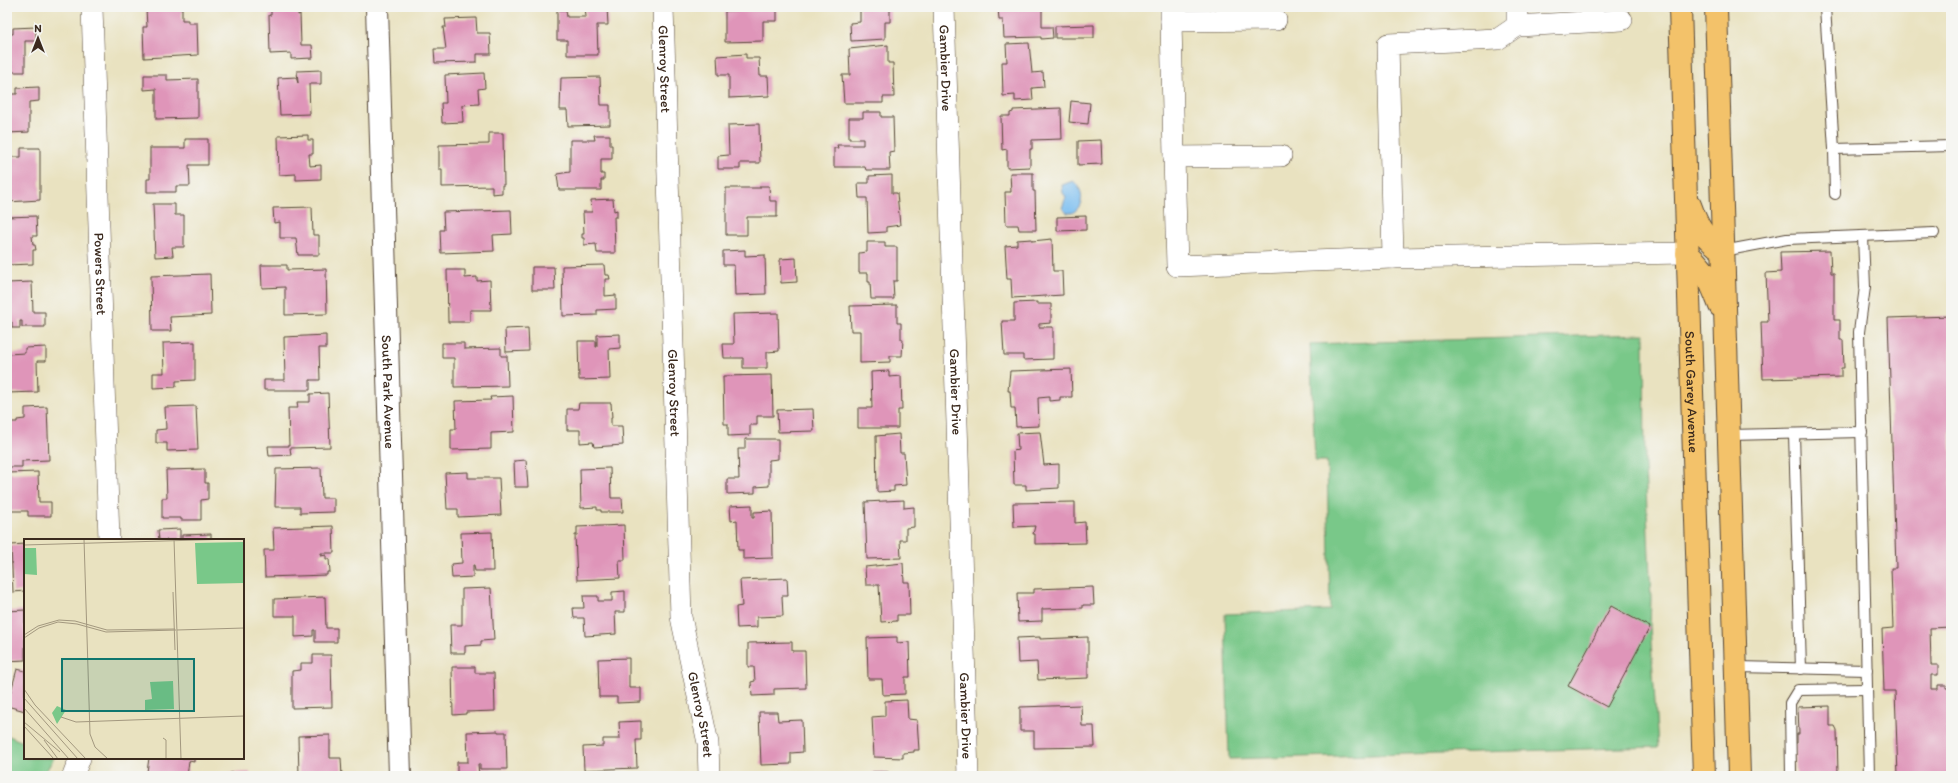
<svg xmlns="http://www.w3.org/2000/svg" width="1958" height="783" font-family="Itim,sans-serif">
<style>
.green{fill:#79c889;stroke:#5a7954}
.water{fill:#7abef1;stroke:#5a7488}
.building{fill:#df95b9}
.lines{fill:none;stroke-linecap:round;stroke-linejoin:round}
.service-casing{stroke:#554636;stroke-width:12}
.minor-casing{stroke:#554636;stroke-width:22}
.tertiary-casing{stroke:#554636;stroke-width:24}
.primary-casing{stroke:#554636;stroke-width:24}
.service{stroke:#fff;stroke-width:10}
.minor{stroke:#fff;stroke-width:21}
.tertiary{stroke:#fff;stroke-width:22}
.primary{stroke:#f3c26a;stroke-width:22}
.labels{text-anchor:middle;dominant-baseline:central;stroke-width:3;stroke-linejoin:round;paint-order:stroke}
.street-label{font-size:14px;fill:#3b2a1e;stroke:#f6f6f2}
.inset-road{fill:none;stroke:#a3987f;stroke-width:1}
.view{fill:#0f766e;fill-opacity:0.15;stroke:#0f766e;stroke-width:2}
.inset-edge{fill:none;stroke:#3b2a1e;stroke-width:2}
</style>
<rect width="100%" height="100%" fill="#f6f6f2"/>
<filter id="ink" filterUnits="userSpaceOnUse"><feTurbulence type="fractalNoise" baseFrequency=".025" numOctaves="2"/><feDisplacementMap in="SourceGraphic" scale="8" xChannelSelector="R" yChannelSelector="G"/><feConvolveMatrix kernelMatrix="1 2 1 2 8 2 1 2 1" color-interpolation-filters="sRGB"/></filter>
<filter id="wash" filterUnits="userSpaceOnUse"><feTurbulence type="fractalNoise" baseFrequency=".012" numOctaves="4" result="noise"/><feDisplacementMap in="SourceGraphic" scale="16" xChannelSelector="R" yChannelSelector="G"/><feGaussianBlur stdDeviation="0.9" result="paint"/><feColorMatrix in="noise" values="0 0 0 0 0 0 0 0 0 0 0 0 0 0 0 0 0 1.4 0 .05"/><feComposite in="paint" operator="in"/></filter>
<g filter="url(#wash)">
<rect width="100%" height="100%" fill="#e9e2c0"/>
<g class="green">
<path d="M1644,334L1645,466L1651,599L1650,627L1658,747L1229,759L1225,614L1330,610L1327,461H1315L1310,344Z"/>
<path d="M7,735L25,743V758H54L43,776H7Z"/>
</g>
<path class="water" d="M1073,181C1084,189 1085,206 1072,213H1067L1062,208L1066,197L1063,193L1062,185Z"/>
<g id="blocks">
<g class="building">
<path d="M271,7H298V15L300,14L301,45H312L313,58L291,59V53L270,54L269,15H271Z"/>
<path d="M585,7H607L608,25H597L598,55H567V40H557V10H566L567,17H586Z"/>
<path d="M755,7H777V21H763V41L725,42V11L755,10Z"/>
<path d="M860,7H890V22H885V39L851,41L850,23L860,22Z"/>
<path d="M998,7H1042V27H1052L1053,38L1041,39V37L1004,38L1003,20H999Z"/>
<path d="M182,8V20H188V23H197L198,55L144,58L143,27H147L146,9Z"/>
<path d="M476,18L477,33H490L491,54H477V62L435,63L434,49H446L443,27H446L445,19Z"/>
<path d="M1094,25V38H1055V26Z"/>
<path d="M36,27V41H25V72H7V34H13V28Z"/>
<path d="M1029,43L1032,73L1043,72L1044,87L1032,88L1033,100L1015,101V95L1003,96L1002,62H1007L1006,44Z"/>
<path d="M888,45V63H893L894,97H883V103H844L842,75H850L849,49Z"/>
<path d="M746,54V58H759L760,76H768L769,96L729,98V75H718L717,56Z"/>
<path d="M321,70V84H309L310,114L280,115L278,78L296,77L298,83L297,71Z"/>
<path d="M484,73L485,88L478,89L479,104L462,105L463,122L442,123L441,103H446L445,75Z"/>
<path d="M144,75H167V80L198,79V118L156,119V89L144,90Z"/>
<path d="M600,77L601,105H610V125L568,126L567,110H560L561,78Z"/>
<path d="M39,87V101L29,102V132L7,133V94H17V88Z"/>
<path d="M1071,101L1090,103L1088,124L1069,122Z"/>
<path d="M1061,108L1062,139L1032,140V149H1030V167L1007,168V149L1002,150L1001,116H1010V113L1013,112V110Z"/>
<path d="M863,112H881V117H893L894,151L889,152L890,170H866L865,167H834V148H838L837,145H863V139H849V118H863Z"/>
<path d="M759,124L760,163H740V169H718V156L729,155L728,125Z"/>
<path d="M489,133H503L504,185H502V193L492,194V186L442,187V169H439V145L489,144Z"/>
<path d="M308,135V140H313V154H309L310,166L321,165V179L296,180V174L279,175L278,136Z"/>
<path d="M594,135H610V145H612V159H601V174H604V180H601V190H559L557,174L570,172V140H595Z"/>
<path d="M185,139H208V165H189L190,186H176V192H147V179H150V148H185Z"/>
<path d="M1101,140L1102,164L1078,165V141Z"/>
<path d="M21,148H40V200L7,202V157H21Z"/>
<path d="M1010,173H1033V191H1035L1036,230H1019L1018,225H1006L1005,192H1011Z"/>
<path d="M892,175V193H897L900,225L886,227V232L868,233L867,198H859L858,183H869V176Z"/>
<path d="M760,186H769L770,201H777V217H747V235H726V188H760Z"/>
<path d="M613,199L614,211L617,210V217H614L615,253H597L596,244L584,245V238H582V234H584L583,212H592L591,200Z"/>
<path d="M153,204H175V215H184V247H172L173,256L155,257Z"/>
<path d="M312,207L313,235H319V255H298L296,238H280V222L274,223L273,208Z"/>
<path d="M511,210L512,234L493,235L494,251L441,253L440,230H444L443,212Z"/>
<path d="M36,216L37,236H32L33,245H35L36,250H33V264L7,265V217Z"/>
<path d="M1086,216V230L1057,231V217Z"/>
<path d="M1032,239V241L1052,239L1053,271H1062L1063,295L1012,298L1011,279H1007L1005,246L1017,245V240Z"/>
<path d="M867,242H885V247H897V281H893L894,299H871L870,282H868V273H859V253L867,252Z"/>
<path d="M745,250V256L765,255L766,294L735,295L734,265H723V251Z"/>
<path d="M1830,251L1831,273H1834V320H1840V340H1843L1844,368H1841V377L1763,379L1761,322H1768L1766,273L1781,272L1780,252Z"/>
<path d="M796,258L797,282L781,283L780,259Z"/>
<path d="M261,265H287V270L326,269L327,314L285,315V287L262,288Z"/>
<path d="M604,265L605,275H609L610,279H605V296L616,295V309L597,310V315L563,316L562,266Z"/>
<path d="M532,267H554L555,290H532Z"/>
<path d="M447,270H465V278L477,277V281L490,280L491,310H470V322H448Z"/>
<path d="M210,274L211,315L170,317L171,331H152L151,276Z"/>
<path d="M32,282L33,312H45V327H22V321H20V328H12V322H7V283Z"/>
<path d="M1037,302V304H1051V323L1039,324V327H1053V359L1023,360V355H1004L1002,321H1014V303Z"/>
<path d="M897,305V323H901V339H903L902,356H890V362L860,363V331H851L850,306Z"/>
<path d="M778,313L779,351L767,352V368H743V358H724L723,344H734L733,314Z"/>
<path d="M1951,316V627L1930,628L1931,665H1938V675H1931V689H1938V685H1946V688H1951V776H1898L1895,691H1884L1882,629L1893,628L1891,568H1896L1888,318Z"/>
<path d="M528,328L529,351L506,352L505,329Z"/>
<path d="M620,334V348L609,349L610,379L579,380L578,341H596V347H597V335Z"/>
<path d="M326,335V348H319L320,380H310V390H264V380H285L284,337Z"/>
<path d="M195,342V380L176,381V387L153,388V373H164L163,343Z"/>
<path d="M442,343H464V349L501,348V356H507L508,386L454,387V358H442Z"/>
<path d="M46,347V361H37L38,392L7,393V354L25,353V348Z"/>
<path d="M1071,369L1072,397H1060V400L1049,401V397L1038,398L1039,426L1016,427L1015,408H1011L1010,391H1008L1010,371Z"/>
<path d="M889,371V377L901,376L902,410H898V428H858V408H872L871,372Z"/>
<path d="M772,375L773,416H757V425H750V435L728,436V424H724L723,376Z"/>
<path d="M328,393L330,447L290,448L291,455L269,456L268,446H289L288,408H298L297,402H310V394Z"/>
<path d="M513,396L514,432L491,433V449L451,450V429H456L455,401L491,400L490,397Z"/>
<path d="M579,403H611L612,418H611V426H622L623,445L594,447L593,442L580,443V430H567V409H578Z"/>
<path d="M196,406L198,450L167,451V443H156V430L166,429L165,407Z"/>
<path d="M47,407L49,460L22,461V467H7V422H17V420L25,419V408Z"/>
<path d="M813,409L814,431L778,432L777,410Z"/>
<path d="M1040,432L1044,465L1059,464V488L1026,490V485H1014L1013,451L1018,450L1017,433Z"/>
<path d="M899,434L900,453H904L906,485L894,486V491L877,492L876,436Z"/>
<path d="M745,439H778V459L769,460V486L755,487V493L727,494V479H739L738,449H745Z"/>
<path d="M526,460L528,487H515L514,461Z"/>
<path d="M321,468L322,498H334V512L300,513V507H275L276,469Z"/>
<path d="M610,468L611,498H622L623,512H601V510H597V507L581,508L580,469Z"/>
<path d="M205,469V483H208V499L201,500V520H181V518H162V498H167L166,470Z"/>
<path d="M38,472L39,502H51V516H28V511H8L7,473Z"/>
<path d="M468,472V478H499L501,515L458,517V509H447L445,473Z"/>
<path d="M904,500V508L914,507V527L906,528V540H900L901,558L867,559L865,502Z"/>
<path d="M1075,502V523L1085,522L1086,543L1035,544V534H1033L1035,526L1014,527L1013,503Z"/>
<path d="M752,505V518H754V512L772,511L773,558L743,559V550H738L737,520L731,521L730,506Z"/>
<path d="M624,525L625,560H619L620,578L577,580L575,535H577V527Z"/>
<path d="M333,526L334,553H321V556L326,555V559H329L330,572H327V575L265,577L264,550H274L273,528Z"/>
<path d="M180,529V540H159L158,530Z"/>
<path d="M492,532L493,571H475L474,565H473V577L452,578L451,564L462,563L461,533Z"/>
<path d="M211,534V540H182V535Z"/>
<path d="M25,544V591L13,592L11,545Z"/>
<path d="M903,563L904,582H909L910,615H897V621L881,622L879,585H866L865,567Z"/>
<path d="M787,578L788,596H782L783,616L757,617V627L737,628L736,607L742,606L740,580Z"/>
<path d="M1093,587L1094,605H1083V608L1042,609V621L1018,622L1017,593H1034V589Z"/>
<path d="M491,588L494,640L481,641V645L465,646V653H451L450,625H462V589Z"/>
<path d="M625,591V612H615L616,634L585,636L584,618H574L573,608H584L583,596H598V601H612V592Z"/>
<path d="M325,597L326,628H337V642H315V630H313V636L295,637V616H274V599Z"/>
<path d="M1611,606L1650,627L1607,707L1568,686Z"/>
<path d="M25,610V660L7,661V611Z"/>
<path d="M897,637V643L909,642L910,677H905V694L883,695L882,679H868L867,638Z"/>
<path d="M1040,637V639L1088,637V678L1038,680L1037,662L1018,663L1017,638Z"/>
<path d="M792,642V651H805L806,688L774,689V695L752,696L751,682L755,681L754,667H748V643Z"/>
<path d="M313,655H331L332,707L292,708V671L301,670V663H313Z"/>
<path d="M629,658V688H641V702L617,703V697H599L598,659Z"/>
<path d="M452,667H475V673H494L495,711L466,712V714L453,715Z"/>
<path d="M17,669L25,671V711L7,706Z"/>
<path d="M907,700L908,719L917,720L919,750H914V752L903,753V758L874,757L872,717L885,716V701Z"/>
<path d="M1081,705L1082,726H1094L1095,747L1034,748V731H1020V707Z"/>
<path d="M1830,706V726H1835L1837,730L1838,774H1832V776L1796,775L1795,743H1797V734H1799L1798,707Z"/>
<path d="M759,712H777L778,721L802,720L803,752L791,753V764L761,765Z"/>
<path d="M641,721V740H636L637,768L584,770L583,747L603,746V739H620L619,722Z"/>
<path d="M498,731V732H506L507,769H480V764H478L479,776H457V762H468L467,732Z"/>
<path d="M330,735V758H341L342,776H299L298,736Z"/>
<path d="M149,758H194V762L189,761L187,776H148L149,773L147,772Z"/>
<path d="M250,772V776H230V773Z"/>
<rect x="873" y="772" width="15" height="4"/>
<path d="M826,774V776H811V775Z"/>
</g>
</g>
</g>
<g filter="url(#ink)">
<use href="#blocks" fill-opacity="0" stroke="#554636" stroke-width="1"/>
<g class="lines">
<defs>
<g id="service">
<path d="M1825,7L1834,149L1951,146"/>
<path d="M1834,149L1835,194"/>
<path d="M1863,236L1865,287L1859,332L1869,776"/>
<path d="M1723,251L1787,239L1934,233"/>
<path d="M1794,434L1801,669"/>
<path d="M1729,435L1862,432"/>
<path d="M1736,667L1867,670"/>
<path d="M1791,776L1790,703L1798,690L1867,689"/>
</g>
<g id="minor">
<path id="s1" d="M92,7L109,540"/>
<path id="s2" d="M663,7L681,617L708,743L709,776"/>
<path id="s3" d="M944,7L968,776"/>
<path d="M1171,8V21L1276,20"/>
<path d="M1171,21L1174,157L1281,156"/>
<path d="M1517,26L1622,20"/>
<path d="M1174,157L1177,266L1393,258L1388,44L1498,39L1517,26V7"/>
<path d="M1393,258L1687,253"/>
<path d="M73,776L80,758"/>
</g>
<g id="tertiary">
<path id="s4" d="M377,7L400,776"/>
</g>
<g id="primary">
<path id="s5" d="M1680,7L1704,776"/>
<path d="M1716,7L1739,776"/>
<path d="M1690,205C1698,227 1703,237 1723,251"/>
<path d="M1687,253C1708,272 1710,281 1720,306"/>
</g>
</defs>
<use href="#service" class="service-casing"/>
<use href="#minor" class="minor-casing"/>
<use href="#tertiary" class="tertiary-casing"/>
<use href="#primary" class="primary-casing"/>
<use href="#service" class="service"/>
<use href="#minor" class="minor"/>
<use href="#tertiary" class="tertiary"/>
<use href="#primary" class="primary"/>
</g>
</g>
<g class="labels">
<g class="street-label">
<text stroke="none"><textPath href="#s3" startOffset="61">Gambier Drive</textPath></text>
<text stroke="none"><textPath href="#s2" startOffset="62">Glenroy Street</textPath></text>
<text stroke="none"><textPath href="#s1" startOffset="267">Powers Street</textPath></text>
<text stroke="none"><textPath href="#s3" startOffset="385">Gambier Drive</textPath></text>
<text stroke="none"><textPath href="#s4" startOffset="385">South Park Avenue</textPath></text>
<text stroke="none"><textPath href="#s5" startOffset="385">South Garey Avenue</textPath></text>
<text stroke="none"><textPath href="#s2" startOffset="386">Glenroy Street</textPath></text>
<text stroke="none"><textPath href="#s2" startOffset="710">Glenroy Street</textPath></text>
<text stroke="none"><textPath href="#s3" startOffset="709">Gambier Drive</textPath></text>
</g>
</g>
<g transform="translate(24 539)">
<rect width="220" height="220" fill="#e9e2c0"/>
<path d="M220,3V44L173,45L171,4ZM0,9H12L13,36L0,35ZM149,142L150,170L121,171V161L128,160L126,143ZM33,167L42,171L33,185L28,174Z" fill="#79c889"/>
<path class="inset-road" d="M60,0L66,195L71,208L84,220M150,0L157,220M0,6L209,0M149,53L151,111M153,91L220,89M0,96L14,87L35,81L51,82L83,91L151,90M0,99L15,89L34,83L53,85L82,93L152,91M0,150L11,166L62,220M0,159L54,220M0,169L45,220M37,178L52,183L220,177M0,183L36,213M0,187L30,220M139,199L142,201V220M20,201L34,220"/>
<path class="view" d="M38,120H170V172H38Z"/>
<rect width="220" height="220" class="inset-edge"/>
</g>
<rect width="1958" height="783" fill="none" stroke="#f6f6f2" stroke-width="24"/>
<g transform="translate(38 38)" stroke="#f6f6f2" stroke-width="3" paint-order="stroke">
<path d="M0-3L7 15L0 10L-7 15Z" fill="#3b2a1e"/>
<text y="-6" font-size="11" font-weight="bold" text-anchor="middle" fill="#3b2a1e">N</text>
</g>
</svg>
